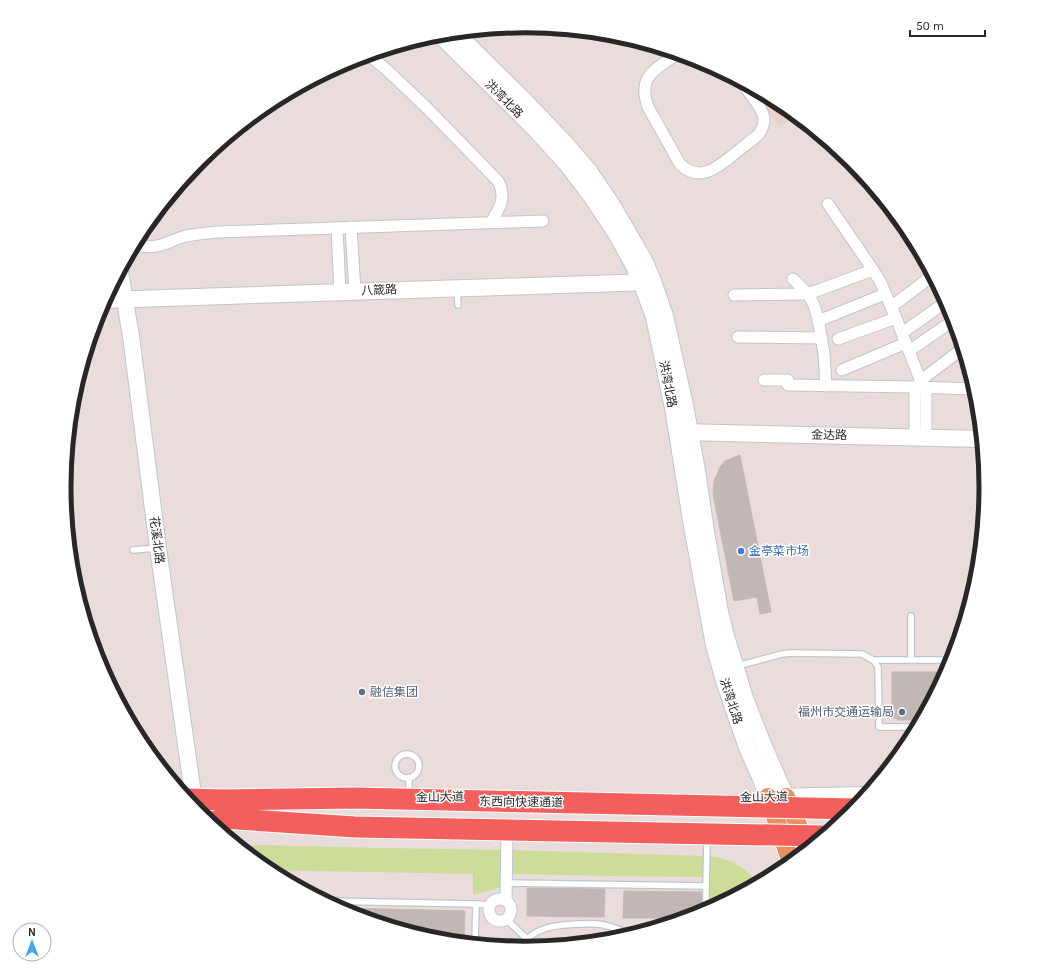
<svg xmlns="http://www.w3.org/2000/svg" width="1050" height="974" font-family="Karla,'Noto Sans SC',sans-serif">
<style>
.education{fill:#ead2ca}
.green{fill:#ccdc99}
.building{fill:#c1b8b5;stroke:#c4b8b4}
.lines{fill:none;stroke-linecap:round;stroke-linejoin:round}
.lane-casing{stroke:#bec7ce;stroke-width:8}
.street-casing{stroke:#bec7ce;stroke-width:13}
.secondary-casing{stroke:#bec7ce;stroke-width:18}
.primary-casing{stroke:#fff;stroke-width:20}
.highway-casing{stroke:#fff;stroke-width:23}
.lane{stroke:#fff;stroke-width:5.5}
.street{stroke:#fff;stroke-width:11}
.secondary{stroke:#fff;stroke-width:16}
.primary{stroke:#e69162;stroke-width:18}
.highway{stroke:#f25f5c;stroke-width:21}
.highway-bridge-casing{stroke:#fff;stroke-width:23;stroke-linecap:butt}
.highway-bridge{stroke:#f25f5c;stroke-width:21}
.shop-dot{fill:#3f7fe0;stroke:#fff;stroke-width:1.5}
.service-dot{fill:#5c6f8a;stroke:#fff;stroke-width:1.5}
.labels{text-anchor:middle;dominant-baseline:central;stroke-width:3;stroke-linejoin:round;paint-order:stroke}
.street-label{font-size:12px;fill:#272727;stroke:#fff}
.shop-label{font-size:12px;fill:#366cbe;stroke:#fff;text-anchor:start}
.service-label{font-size:12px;fill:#4e5e75;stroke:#fff;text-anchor:start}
.rim{fill:none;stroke:#272727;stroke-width:5}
</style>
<rect width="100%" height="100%" fill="#e9dcda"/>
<path class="education" d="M748,86L781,104L796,116L780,127Z"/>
<path class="green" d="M261,845L380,848L505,850L706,856C712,857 718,857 723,859C737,862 748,873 759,882L710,908L709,877L611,876L502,874L501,887L473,895V874L268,870L243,849L250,846Z"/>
<g class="building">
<path d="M740,455L771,612L760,614L757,597L734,601L713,494L714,481L720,467L725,461L732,458Z"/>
<path d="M892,672H946L921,720H898L893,717L892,714Z"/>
<path d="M527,888L605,889L604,917L527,916Z"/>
<path d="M624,891L702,892L701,913L684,918H623Z"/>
<path d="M342,908L465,911L464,942L435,939L348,913L342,909Z"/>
</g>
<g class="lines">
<defs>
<g id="lane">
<path d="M457,290L458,305"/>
<path d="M133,550L157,548"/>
<path d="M911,616V660"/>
<path d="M873,660H952"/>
<path d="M737,666L782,654L791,653L862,654L873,660L878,667L879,727H915L916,728"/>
<circle cx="407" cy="766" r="12"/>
<path d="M409,777V795"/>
<path d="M506,883L706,886L707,842"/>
<path d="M327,901L476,904L475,943"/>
<path d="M476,904L490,905"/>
<path d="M706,911V886"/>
<path d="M506,919L527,939"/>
<path d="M522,948C530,927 558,925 576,924C585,924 595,923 604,925C614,927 622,931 631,934"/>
</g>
<g id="street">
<path d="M677,54C655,70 637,76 648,107L680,164C699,183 717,168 733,155C741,148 750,142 758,135C761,131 764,126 764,120C764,108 748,92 741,82"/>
<path d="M369,55L387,70L427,108L498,181C507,197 500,208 491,222"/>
<path d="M828,204L867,261L880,281L896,318L923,387"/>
<path d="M351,227L355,291"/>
<path d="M337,228L340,292"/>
<path d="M908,235L918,248"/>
<path d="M135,243C153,253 168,241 186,236C196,234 206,233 217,232L543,221"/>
<path d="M793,279L808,294L814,305L818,319L824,353L826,386"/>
<path d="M734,295L808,294L873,270"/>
<path d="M891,307L932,276"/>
<path d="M818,321L885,294"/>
<path d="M902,333L946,302"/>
<path d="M738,337L822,338"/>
<path d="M838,339L896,318"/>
<path d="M909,351L954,320"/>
<path d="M842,370L906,343"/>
<path d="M764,380H788V385L915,387L975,389"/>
<path d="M920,381L962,349"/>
<path d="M915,437V387"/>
<path d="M926,438V387"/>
<circle cx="500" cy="910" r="11"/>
<path d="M506,900L507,828"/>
</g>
<g id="secondary">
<path d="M456,33L525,101L565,143L589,171L612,205L644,260L653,281L665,316L685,405L697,471L706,531L720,612L726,636L745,698L762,742L786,797"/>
<path d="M439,34L535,129L566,163L591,196L615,232L633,264L644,290L654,317L673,408L693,532L714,645L725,684L746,745L761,779L768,797"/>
<path d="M120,272L131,336L158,548L195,808"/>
<path d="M105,300L650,282"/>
<path d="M681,432L981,439"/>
<path d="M777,797L865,795"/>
</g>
<g id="primary">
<path d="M768,797L791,862"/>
<path d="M786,797L808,848"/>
</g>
<path id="highway" d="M205,818H222"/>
</defs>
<use href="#lane" class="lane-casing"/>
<use href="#street" class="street-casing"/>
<use href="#secondary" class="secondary-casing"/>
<use href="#primary" class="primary-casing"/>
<use href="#highway" class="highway-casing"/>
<use href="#lane" class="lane"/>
<use href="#street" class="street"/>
<use href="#secondary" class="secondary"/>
<use href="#primary" class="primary"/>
<use href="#highway" class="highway"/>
<defs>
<g id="highway-bridge">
<path d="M188,799L223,800L355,798L854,809"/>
<path d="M222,818L355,827L822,836"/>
</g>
</defs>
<use href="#highway-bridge" class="highway-bridge-casing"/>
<use href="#highway-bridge" class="highway-bridge"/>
</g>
<circle class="shop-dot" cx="741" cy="551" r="4"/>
<g class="service-dot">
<circle cx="362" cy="692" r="4"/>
<circle cx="902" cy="712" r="4"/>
</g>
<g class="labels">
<g class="street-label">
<text transform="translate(504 99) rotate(45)">洪湾北路</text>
<text transform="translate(379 290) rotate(-2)">八箴路</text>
<text transform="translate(668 384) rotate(79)">洪湾北路</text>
<text transform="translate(829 435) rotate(1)">金达路</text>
<text transform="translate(157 540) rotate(83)">花溪北路</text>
<text transform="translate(731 701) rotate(72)">洪湾北路</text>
<text transform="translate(440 797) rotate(-1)">金山大道</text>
<text transform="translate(764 797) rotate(-1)">金山大道</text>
<text transform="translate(521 802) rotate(1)">东西向快速通道</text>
</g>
<g class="shop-label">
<text x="749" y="551">金亭菜市场</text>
</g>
<g class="service-label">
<text x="370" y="692">融信集团</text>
<text x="894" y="712" text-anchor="end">福州市交通运输局</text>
</g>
</g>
<path d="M0 0H1050V974H0ZM71 487a454 454 0 1 1 908 0a454 454 0 1 1-908 0Z" fill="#fff" fill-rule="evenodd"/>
<path class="rim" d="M71 487a454 454 0 1 1 908 0a454 454 0 1 1-908 0Z"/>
<g transform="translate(32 942)"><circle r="19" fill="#ffffff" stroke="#a9a9a9"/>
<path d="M0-3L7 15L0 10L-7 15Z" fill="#43a8ec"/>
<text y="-6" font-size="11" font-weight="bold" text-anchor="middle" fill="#272727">N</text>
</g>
<path d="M910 30v6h75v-6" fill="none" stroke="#272727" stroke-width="2"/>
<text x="916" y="30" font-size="12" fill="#272727" stroke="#ffffff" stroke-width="3" paint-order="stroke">50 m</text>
</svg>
